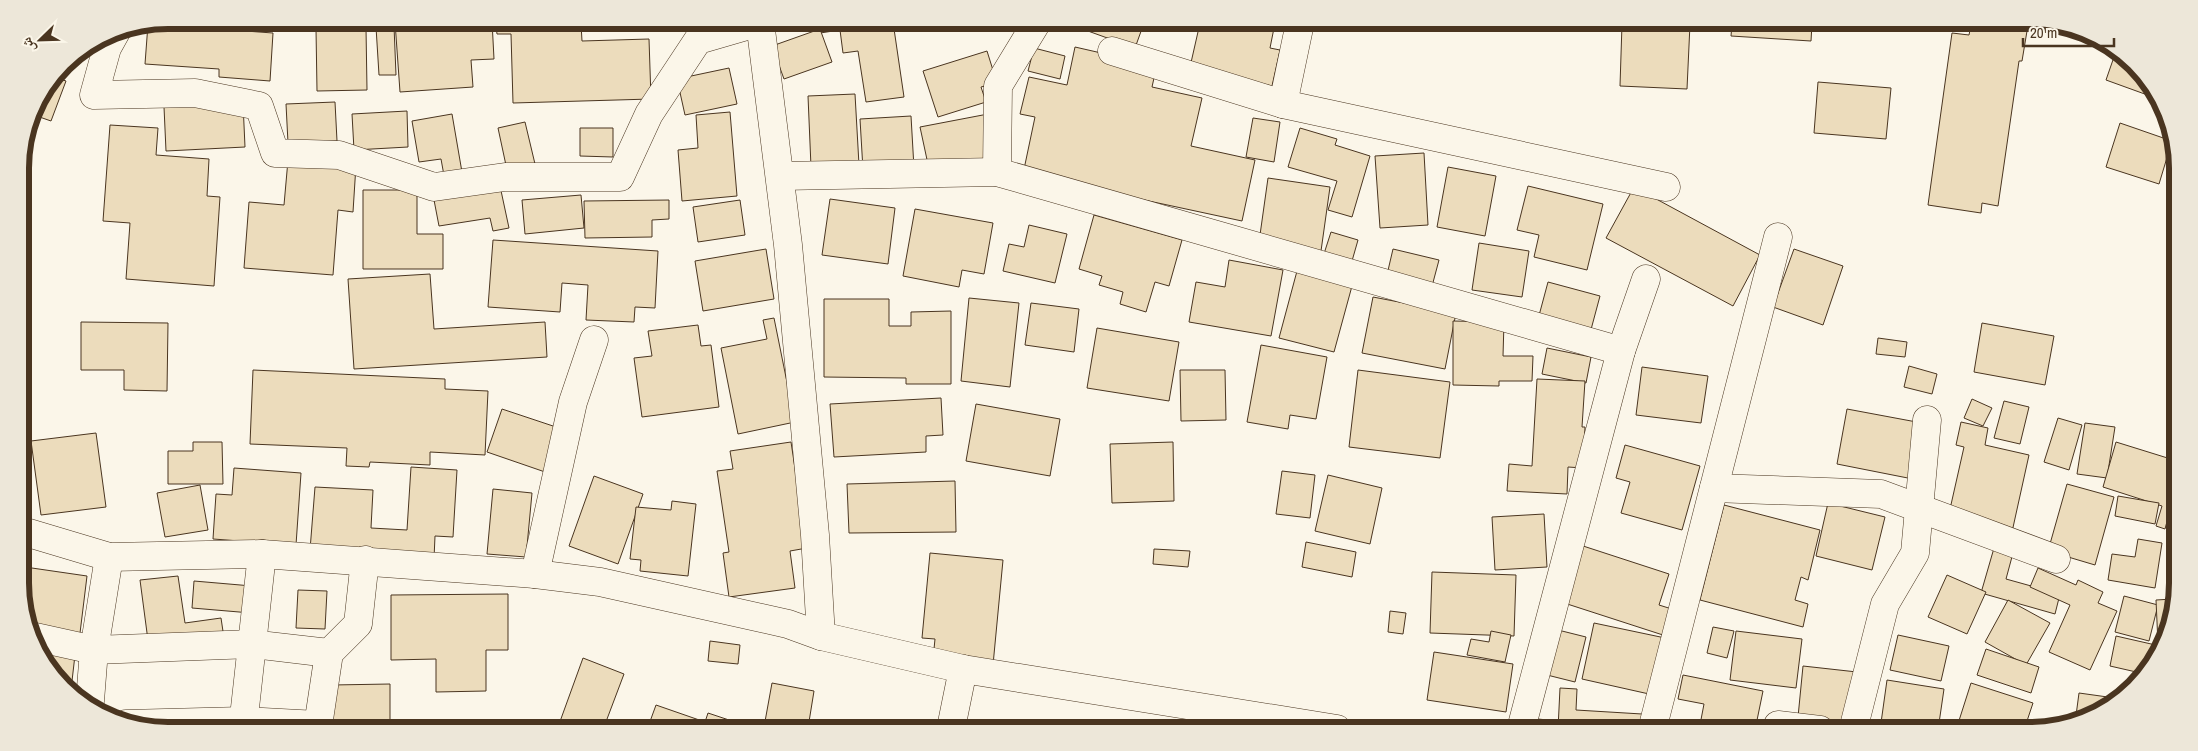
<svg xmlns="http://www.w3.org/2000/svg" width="2198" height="751" font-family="'Archivo Narrow','Noto Naskh Arabic',sans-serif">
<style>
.building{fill:#ecdcbc;stroke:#4a3520}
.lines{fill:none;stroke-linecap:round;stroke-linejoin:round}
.minor-casing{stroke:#4a3520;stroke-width:29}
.tertiary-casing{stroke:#4a3520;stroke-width:29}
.minor{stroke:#fbf6e9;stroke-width:28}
.tertiary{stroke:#fbf6e9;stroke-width:28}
.rim{fill:none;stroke:#4a3520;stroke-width:6}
</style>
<rect width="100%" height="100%" fill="#fbf6e9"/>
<g class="building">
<path d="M167,20L218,23L217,29L273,33L270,81L219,77V69L145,64L148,24Z"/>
<path d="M412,21H492L494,59L471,60L473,87L400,92L395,22Z"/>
<path d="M819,22H872V24L893,22L904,97L866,102L858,51L843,53L840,30L820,33Z"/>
<path d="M996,22H1020L1016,32Z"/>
<path d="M1063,22L1144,23L1135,48Z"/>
<path d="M1200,23H1275L1270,48L1280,50L1272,86L1190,67Z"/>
<path d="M581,24L582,41L649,39L651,99L513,103L511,34H497L496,26Z"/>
<path d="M1622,24H1690L1687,89L1620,86Z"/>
<path d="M1732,24H1812L1811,41L1731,36Z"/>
<path d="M1971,25H2028L2022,61H2019L1998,206L1982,203L1981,213L1928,205L1952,33L1969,35Z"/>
<path d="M394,26L396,75H379L376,27Z"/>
<path d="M366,28L367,90L317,91L316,29Z"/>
<path d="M820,29L832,62L784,79L772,46Z"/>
<path d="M1075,47L1110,55L1156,69L1152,87L1202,98L1191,146L1255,160L1242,221L1023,174L1035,117L1020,114L1029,77L1067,85Z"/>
<path d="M1034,48L1065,56L1060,79L1028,71Z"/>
<path d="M987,51L997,83L981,87L986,102L938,117L923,71Z"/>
<path d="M2115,54L2141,70L2153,97L2106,80Z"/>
<path d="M729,68L737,104L685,115L677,79Z"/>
<path d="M54,77L66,81L51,121L31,114Z"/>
<path d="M1818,82L1891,88L1886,139L1814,133Z"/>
<path d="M855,94L859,165L811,167L808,96Z"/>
<path d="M335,102L337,141L288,143L286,104Z"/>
<path d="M243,103L245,147L166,151L164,107Z"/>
<path d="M407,111L408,147L354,150L352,114Z"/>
<path d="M730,112L737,196L682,201L678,150L698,148L696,115Z"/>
<path d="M452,114L463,178L445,181L441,159L419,162L412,121Z"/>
<path d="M988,114L996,157L929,169L920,127Z"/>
<path d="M911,116L914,168L863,170L860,119Z"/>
<path d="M1253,118L1280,122L1274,162L1246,157Z"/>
<path d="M525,122L535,164L507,170L498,128Z"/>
<path d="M2120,123L2172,141L2159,184L2106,167Z"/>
<path d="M110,125L158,128L156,155L209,159L207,196L220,197L214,286L126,279L130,223L103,221Z"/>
<path d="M580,128H613V157L580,156Z"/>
<path d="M1300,128L1337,139L1335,145L1370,156L1352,217L1328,210L1337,181L1288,167Z"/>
<path d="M1424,153L1428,225L1380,228L1375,156Z"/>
<path d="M288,160L356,165L353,212L338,210L333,275L244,268L249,202L284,205Z"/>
<path d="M1448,167L1496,176L1485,236L1437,227Z"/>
<path d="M1268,178L1330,187L1321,251L1259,242Z"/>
<path d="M500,186L509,228L493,231L490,218L439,226L434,200Z"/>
<path d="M1528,186L1603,204L1587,270L1534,257L1539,235L1517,230Z"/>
<path d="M1634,187L1760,255L1733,306L1606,238Z"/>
<path d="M363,190H417V234H443V269H363Z"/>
<path d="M581,195L584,228L525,234L522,200Z"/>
<path d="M830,199L895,208L888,264L822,255Z"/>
<path d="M669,200V219L652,220V237L585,238L584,201Z"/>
<path d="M740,200L745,235L698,242L693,207Z"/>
<path d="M915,209L993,223L984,274L962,270L959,287L903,276Z"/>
<path d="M1094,215L1182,240L1169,286L1155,282L1146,312L1120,304L1123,292L1099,285L1102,276L1079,269Z"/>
<path d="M1029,225L1067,234L1055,283L1003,271L1009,244L1024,247Z"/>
<path d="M1331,232L1358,240L1350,268L1322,260Z"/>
<path d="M493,240L658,251L655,308L635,307L634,322L586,320L588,285L562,283L560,312L488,307Z"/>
<path d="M1479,243L1529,251L1522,297L1472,290Z"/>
<path d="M766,249L774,299L703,311L695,261Z"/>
<path d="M1393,249L1439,260L1431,290L1386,279Z"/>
<path d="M1794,249L1843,266L1823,325L1773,307Z"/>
<path d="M1229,260L1283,270L1271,336L1189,322L1196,282L1225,287Z"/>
<path d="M1297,271L1352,286L1334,352L1279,338Z"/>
<path d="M430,274L434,329L545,322L547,357L354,369L348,279Z"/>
<path d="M1548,282L1600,296L1589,337L1537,323Z"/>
<path d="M1373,297L1456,313L1445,369L1362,353Z"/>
<path d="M969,298L1019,303L1010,387L961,381Z"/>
<path d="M824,299H889V326H911V312L951,311V384H906V378L824,377Z"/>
<path d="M1031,303L1079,309L1074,352L1025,345Z"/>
<path d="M774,318L795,422L738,434L721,348L767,339L763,320Z"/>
<path d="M1453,321L1504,322L1503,356H1533L1532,381H1499V386L1453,385Z"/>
<path d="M81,322L168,323L167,391L124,390V370H81Z"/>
<path d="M1982,323L2054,336L2045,385L1974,372Z"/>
<path d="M698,325L701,346L711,345L719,407L642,417L634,358L652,356L648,331Z"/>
<path d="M1097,328L1179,342L1169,401L1087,388Z"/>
<path d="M1878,338L1907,342L1905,357L1876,354Z"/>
<path d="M1261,345L1327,357L1316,419L1290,415L1288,429L1247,422Z"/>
<path d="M1547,348L1591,357L1586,383L1542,374Z"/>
<path d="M1909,366L1937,374L1932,394L1904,387Z"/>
<path d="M1642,367L1708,376L1701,423L1636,415Z"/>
<path d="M253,370L445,379V389L488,391L485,455L430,452V465L370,462L369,467L346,466L347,448L250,444Z"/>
<path d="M1180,370H1225L1226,420L1181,421Z"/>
<path d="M1358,370L1450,382L1440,458L1349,447Z"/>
<path d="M1537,379L1585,381L1582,427H1585L1583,468L1568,467L1567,494L1507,491L1509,464L1532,466Z"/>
<path d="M941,398L943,435L926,436V452L834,457L830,404Z"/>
<path d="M1972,399L1992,408L1983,426L1964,418Z"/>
<path d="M2004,401L2029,407L2020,444L1994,438Z"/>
<path d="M976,404L1060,419L1050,476L966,461Z"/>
<path d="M502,409L562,429L548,473L487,452Z"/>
<path d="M1847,409L1938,426L1928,482L1837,464Z"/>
<path d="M2058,418L2082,425L2069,470L2044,462Z"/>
<path d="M1961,422L1988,428L1985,445L2029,455L2012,532L1948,518L1964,447L1956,445Z"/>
<path d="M2085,423L2115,427L2107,478L2077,474Z"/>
<path d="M96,433L106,507L41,515L31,441Z"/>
<path d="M193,442H222L223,484H168V451H193Z"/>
<path d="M791,442L807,548L790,551L795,588L729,597L723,553L729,552L717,471L733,469L730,451Z"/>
<path d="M1173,442L1174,501L1112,503L1110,444Z"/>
<path d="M2116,442L2174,460L2173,499L2165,529L2156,526L2162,506L2103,487Z"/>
<path d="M1625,445L1700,466L1682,530L1621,513L1630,482L1616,478Z"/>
<path d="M411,467L457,470L453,537L435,536L434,559L310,550L315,487L373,490L371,528L407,530Z"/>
<path d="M234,468L301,473L296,545L213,539L216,494L232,495Z"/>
<path d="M1282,471L1315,475L1310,518L1276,514Z"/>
<path d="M1328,475L1382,488L1370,544L1315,531Z"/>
<path d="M594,476L643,494L618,564L569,546Z"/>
<path d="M955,481L956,532L849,533L847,484Z"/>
<path d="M2067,484L2114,497L2095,565L2048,551Z"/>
<path d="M200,485L208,530L165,537L157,493Z"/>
<path d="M493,489L532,493L526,557L487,554Z"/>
<path d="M2118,496L2159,503L2155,524L2115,516Z"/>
<path d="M672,501L696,504L688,576L640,571L641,560L630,559L636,507L671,510Z"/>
<path d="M1828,503L1885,517L1872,570L1816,556Z"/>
<path d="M1724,505L1820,530L1808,580L1801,577L1795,600L1808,604L1803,627L1700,600Z"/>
<path d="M1544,514L1547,567L1495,570L1492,517Z"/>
<path d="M2138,539L2162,543L2155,588L2108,580L2112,554L2135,557Z"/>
<path d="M1306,542L1356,552L1352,577L1302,567Z"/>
<path d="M1577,544L1669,574L1659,605L1675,610L1666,636L1558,601Z"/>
<path d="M1994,548L2013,553L2006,579L2060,594L2055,614L1981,593Z"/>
<path d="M1154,549L1190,551L1188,567L1153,564Z"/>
<path d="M930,553L1003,560L993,665L933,659L935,639L922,638Z"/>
<path d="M25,567L87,576L80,633L30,626L23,612Z"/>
<path d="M2038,568L2076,585L2078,580L2103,592L2098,603L2117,611L2090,670L2049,652L2070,605L2030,587Z"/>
<path d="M1432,572L1516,575L1514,636L1430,633Z"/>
<path d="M1947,575L1986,592L1967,634L1928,617Z"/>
<path d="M178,576L185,623L221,618L224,638L149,648L140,580Z"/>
<path d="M194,581L252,586L251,613L192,608Z"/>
<path d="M298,590L327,591L325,629L296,628Z"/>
<path d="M508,594V650H486V691L436,692V659L391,660V595Z"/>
<path d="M2124,596L2158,605L2149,641L2115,632Z"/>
<path d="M2173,599V622L2163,644H2158L2156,600Z"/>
<path d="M2008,600L2050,623L2026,665L1985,642Z"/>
<path d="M1390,611L1406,613L1403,634L1388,632Z"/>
<path d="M1594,623L1670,639L1658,696L1582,679Z"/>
<path d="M1713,627L1734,631L1727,658L1707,653Z"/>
<path d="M1550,628L1586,637L1575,682L1539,673Z"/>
<path d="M1491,631L1511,635L1505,662L1467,655L1471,639L1489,642Z"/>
<path d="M1736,631L1802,639L1796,688L1730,680Z"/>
<path d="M1898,635L1949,646L1941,681L1890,670Z"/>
<path d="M2116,636L2160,646L2153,666L2145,674L2110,666Z"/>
<path d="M710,641L740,645L738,664L708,661Z"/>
<path d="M1986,649L2039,667L2031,693L1977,675Z"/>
<path d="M42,651L75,655L72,681L56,680Z"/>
<path d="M1434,652L1513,664L1506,712L1427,700Z"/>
<path d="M583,658L624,674L604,727H558Z"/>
<path d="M1803,666L1857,672L1851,723L1798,717Z"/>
<path d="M1683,675L1763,691L1755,730H1699L1704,704L1678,699Z"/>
<path d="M1887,680L1944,689L1938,730H1880Z"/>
<path d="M772,683L814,691L808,728L764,727Z"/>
<path d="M1971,683L2033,703L2025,727L2037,731L1956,730Z"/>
<path d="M390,684V727L332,726V685Z"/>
<path d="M1560,688L1577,689L1576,710L1642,714V730L1558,729Z"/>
<path d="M2079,693L2122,699L2087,720L2075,723Z"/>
<path d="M656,705L705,722L708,713L741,724L740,727H648Z"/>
<path d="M1527,718L1548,720L1546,729H1526Z"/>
</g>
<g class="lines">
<defs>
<g id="minor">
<path d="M117,30L107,48L94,95L195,93L259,106L275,153L339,155L434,187L505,177H620L649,114L698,40L760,22"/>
<path d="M1112,51L1283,104L1666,187"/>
<path d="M1283,104L1300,23"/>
<path d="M997,172L998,86L1037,22"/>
<path d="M781,176L997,172L1621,351"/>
<path d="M1714,488L1881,494L2056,559"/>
<path d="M22,531L109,557L262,554L535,574L600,582L788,624L821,636"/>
<path d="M535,574L573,402L594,340"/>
<path d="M35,637L94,650L252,644L329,653"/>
<path d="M90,701L94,650L109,557"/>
<path d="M126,724L243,721L318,725"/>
<path d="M1778,725L1820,730"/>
<path d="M243,726L262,554"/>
<path d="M318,726L329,653L358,624L365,560"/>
<path d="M951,728L963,669"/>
<path d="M1521,729L1621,351L1646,279"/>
<path d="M1652,730L1778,237"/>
<path d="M1853,730L1885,604L1915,553L1927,420"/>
</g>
<path id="tertiary" d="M760,22L788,245L815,535L821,636L963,669L1337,729"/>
</defs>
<use href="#minor" class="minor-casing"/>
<use href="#tertiary" class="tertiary-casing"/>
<use href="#minor" class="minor"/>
<use href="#tertiary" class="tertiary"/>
</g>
<path d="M0 0H2198V751H0ZM168 29H2030A139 139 0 0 1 2169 168V583A139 139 0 0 1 2030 722H168A139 139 0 0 1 29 583V168A139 139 0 0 1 168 29Z" fill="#ede7d9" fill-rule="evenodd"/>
<path class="rim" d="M168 29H2030A139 139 0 0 1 2169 168V583A139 139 0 0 1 2030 722H168A139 139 0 0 1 29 583V168A139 139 0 0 1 168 29Z"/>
<g transform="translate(40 40) rotate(247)" stroke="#fbf6e9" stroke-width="4" paint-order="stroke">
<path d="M0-4L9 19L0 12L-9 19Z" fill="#4a3520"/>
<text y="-8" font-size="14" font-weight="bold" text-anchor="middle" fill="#4a3520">ش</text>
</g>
<path d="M2023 38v8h91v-8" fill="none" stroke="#4a3520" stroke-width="2.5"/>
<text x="2030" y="38" font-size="15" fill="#4a3520" stroke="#fbf6e9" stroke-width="4" paint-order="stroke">20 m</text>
</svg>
